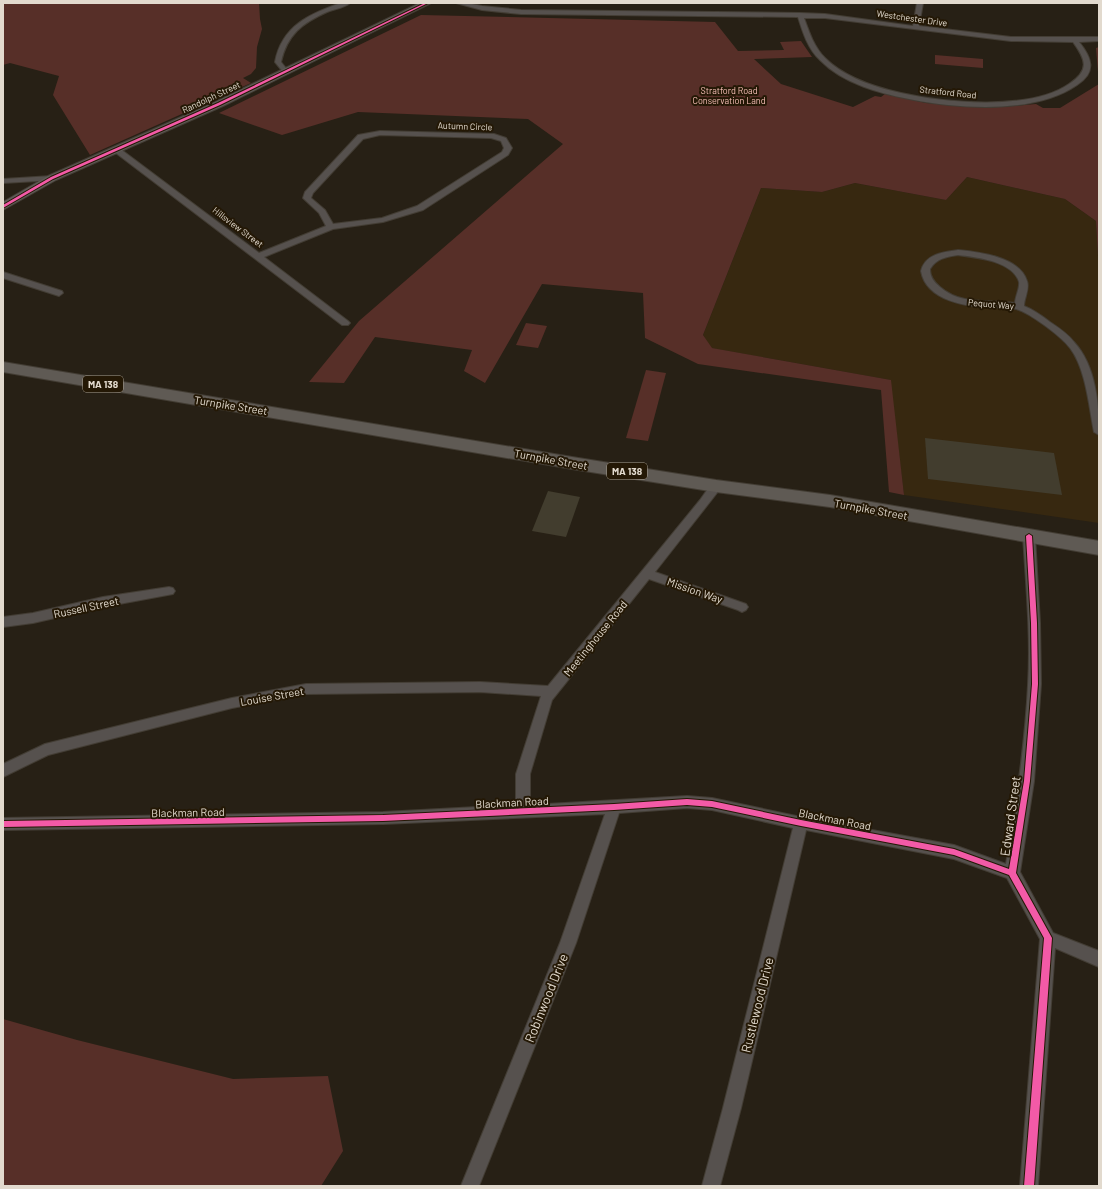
<svg xmlns="http://www.w3.org/2000/svg" width="1102" height="1189" font-family="Barlow,sans-serif">
<style>
.built{fill:#372810}
.green{fill:#572f28}
.building{fill:#423d2e}
.lines{fill:none;stroke-linecap:round;stroke-linejoin:round}
.street-casing{stroke:#433d34;stroke-width:2}
.secondary-casing{stroke:#433d34;stroke-width:2}
.primary-casing{stroke:#433d34;stroke-width:2}
.street{fill:#56514e;fill-rule:evenodd}
.secondary{fill:#605c58;fill-rule:evenodd}
.primary{fill:#5f5a54;fill-rule:evenodd}
.cycleway-casing{stroke:#241805;stroke-width:2}
.cycleway{fill:#f35aa7;fill-rule:evenodd}
.labels{text-anchor:middle;dominant-baseline:central;stroke-width:4;stroke-linejoin:round;paint-order:stroke}
.far-street-label{font-size:9px;fill:#e2dace;stroke:#241805}
.far-park-label{font-size:9px;fill:#f6bfb7;stroke:#241805}
.shield{fill:#241805;stroke:#a9a092;stroke-width:1}
.shield-label{font-size:10px;font-weight:bold;fill:#e2dace}
.street-label{font-size:11px;fill:#e2dace;stroke:#241805}
.near-street-label{font-size:13px;fill:#e2dace;stroke:#241805}
</style>
<rect width="100%" height="100%" fill="#272015"/>
<path class="built" d="M967,177L1065,199L1096,221L1099,273V523L904,495L890,380L711,348L703,335L761,188L822,192L855,183L946,200Z"/>
<g class="green">
<path d="M3,3H259L260,19L262,29L257,47L256,68L251,74L243,78L251,83L90,155L53,95L59,76L10,63L3,65Z"/>
<path d="M421,15L715,22L738,51L784,50L780,42L801,41L812,57L754,59L781,84L853,107L875,96L881,97L885,94L926,103L961,106L1000,107L1036,104L1043,108H1060L1099,84L1096,48L1099,47V273L1096,221L1065,199L967,177L946,200L855,183L822,192L761,188L703,335L712,348L891,380L904,495L889,492L881,390L698,364L645,338L643,293L542,284L485,383L464,371L472,350L375,337L344,383L309,382L359,321L563,144L528,119L358,112L282,135L219,113Z"/>
<path d="M935,55L983,59V68L935,64Z"/>
<path d="M526,323L547,326L538,348L516,345Z"/>
<path d="M646,370L666,373L648,441L626,438Z"/>
<path d="M3,1019L77,1040L233,1079L328,1076L343,1151L321,1186H3Z"/>
</g>
<g class="building">
<path d="M925,438L1054,453L1062,495L928,479Z"/>
<path d="M548,491L580,497L566,537L532,531Z"/>
</g>
<g class="lines">
<defs>
<g id="street">
<path d="M341,3H350C344,8 334,9 327,12C302,23 287,35 281,62L289,72L284,73L275,62C282,26 309,14 341,3Z"/>
<path d="M456,3H467L482,6L521,10L800,13L825,14L913,26L917,3H923L919,26L1011,37H1099V41L1079,42C1092,58 1097,72 1077,85C1035,114 962,109 914,100C882,94 843,84 820,60C808,49 803,33 798,17L521,14L482,10ZM804,18H825L1011,41L1073,42C1086,60 1090,70 1069,84C1030,111 945,103 901,93C874,87 844,77 825,58C814,47 809,32 804,18Z"/>
<path d="M380,131L494,134L506,138L512,148L508,155L423,210L383,222L333,229L264,257L348,321L350,323L348,325H342L112,150L113,148H119L259,253L326,226L319,213L303,198L305,192L358,135ZM380,135L491,138L501,141L504,148L502,152L417,206L382,218L333,224L325,210L311,198L313,193L363,139Z"/>
<path d="M52,176H55V180L3,183V179Z"/>
<path d="M958,250C979,252 1020,257 1027,281C1030,289 1024,298 1024,306C1034,310 1042,316 1050,322C1059,328 1068,334 1074,342C1096,366 1099,404 1099,435L1094,432C1089,407 1086,369 1070,348C1061,336 1030,313 1016,309C1008,307 1000,308 992,308C968,307 926,301 921,271C925,254 943,252 958,250ZM958,255C975,257 1013,261 1019,282C1020,288 1015,297 1015,303C989,299 962,306 940,287C934,282 930,277 930,269C937,258 946,257 958,255Z"/>
<path d="M3,272L62,291L63,293L59,296L56,295L3,278Z"/>
<path d="M716,482L720,483L721,486L720,489L655,572L746,604L748,607L746,610L742,612L738,610L649,579L552,700L530,774V805L687,796L712,798L801,817L954,845L1006,864C1016,805 1025,746 1028,685C1031,636 1026,585 1023,536L1025,533H1033L1035,536L1040,623L1041,684L1034,781L1020,872L1053,933L1099,951V967L1055,948L1038,1186H1020L1040,939L1007,878L954,859L806,830L741,1108L720,1186H702L723,1108L793,828L712,810L687,808L619,813L576,943L479,1186H461L560,943L605,814L383,824L3,830V818L383,812L516,805V774L541,696L480,692L306,694L232,708L48,755L3,777V764L45,744L232,698L306,684L480,682L548,686L700,500L712,483Z"/>
<path d="M169,587L173,588L175,591L173,594L103,607L33,623L3,627V617L33,613L103,597Z"/>
</g>
<path id="secondary" d="M420,3H431L223,106L56,180L3,210V202L48,176L215,102Z"/>
<path id="primary" d="M3,362L572,457L716,480L830,495L1099,541V555L830,507L716,492L572,469L3,372Z"/>
</defs>
<use href="#street" class="street-casing"/>
<use href="#secondary" class="secondary-casing"/>
<use href="#primary" class="primary-casing"/>
<use href="#street" class="street"/>
<use href="#secondary" class="secondary"/>
<use href="#primary" class="primary"/>
<defs>
<g id="cycleway">
<path d="M425,3H428L220,105L53,179L3,208V205L51,177L218,103Z"/>
<path d="M1029,534L1032,536L1037,623L1038,684L1030,781L1016,873L1052,938L1034,1186H1024L1044,938L1009,875L954,855L801,826L712,807L687,805L614,810L383,821L3,827V821L383,815L614,804L687,799L712,801L801,820L954,849L1009,869L1024,781L1032,684L1031,623L1026,536Z"/>
</g>
</defs>
<use href="#cycleway" class="cycleway-casing"/>
<use href="#cycleway" class="cycleway"/>
</g>
<g class="labels">
<g class="far-street-label">
<text transform="translate(912 18) rotate(8)">Westchester Drive</text>
<text transform="translate(948 92) rotate(6)">Stratford Road</text>
<text transform="translate(211 97) rotate(-25)">Randolph Street</text>
<text transform="translate(465 126) rotate(2)">Autumn Circle</text>
<text transform="translate(238 227) rotate(37)">Hillsview Street</text>
<text transform="translate(991 304) rotate(5)">Pequot Way</text>
</g>
<g class="far-park-label">
<text x="729" y="90">Stratford Road<tspan x="729" dy="10">Conservation Land</tspan></text>
</g>
<g class="shield">
<rect x="83" y="376" width="40" height="16" rx="3"/>
<rect x="607" y="463" width="40" height="16" rx="3"/>
</g>
<g class="shield-label">
<text x="103" y="384">MA 138</text>
<text x="627" y="471">MA 138</text>
</g>
<g class="street-label">
<text transform="translate(231 405) rotate(9)">Turnpike Street</text>
<text transform="translate(551 459) rotate(10)">Turnpike Street</text>
<text transform="translate(871 509) rotate(10)">Turnpike Street</text>
<text transform="translate(695 590) rotate(19)">Mission Way</text>
<text transform="translate(86 607) rotate(-12)">Russell Street</text>
<text transform="translate(595 638) rotate(-51)">Meetinghouse Road</text>
<text transform="translate(272 696) rotate(-10)">Louise Street</text>
<text transform="translate(512 802) rotate(-3)">Blackman Road</text>
<text transform="translate(188 812) rotate(-1)">Blackman Road</text>
<text transform="translate(835 819) rotate(11)">Blackman Road</text>
</g>
<g class="near-street-label">
<text transform="translate(1010 816) rotate(-82)">Edward Street</text>
<text transform="translate(546 998) rotate(-68)">Robinwood Drive</text>
<text transform="translate(757 1005) rotate(-76)">Rustlewood Drive</text>
</g>
</g>
<rect width="1102" height="1189" fill="none" stroke="#e2dace" stroke-width="8"/>
</svg>
